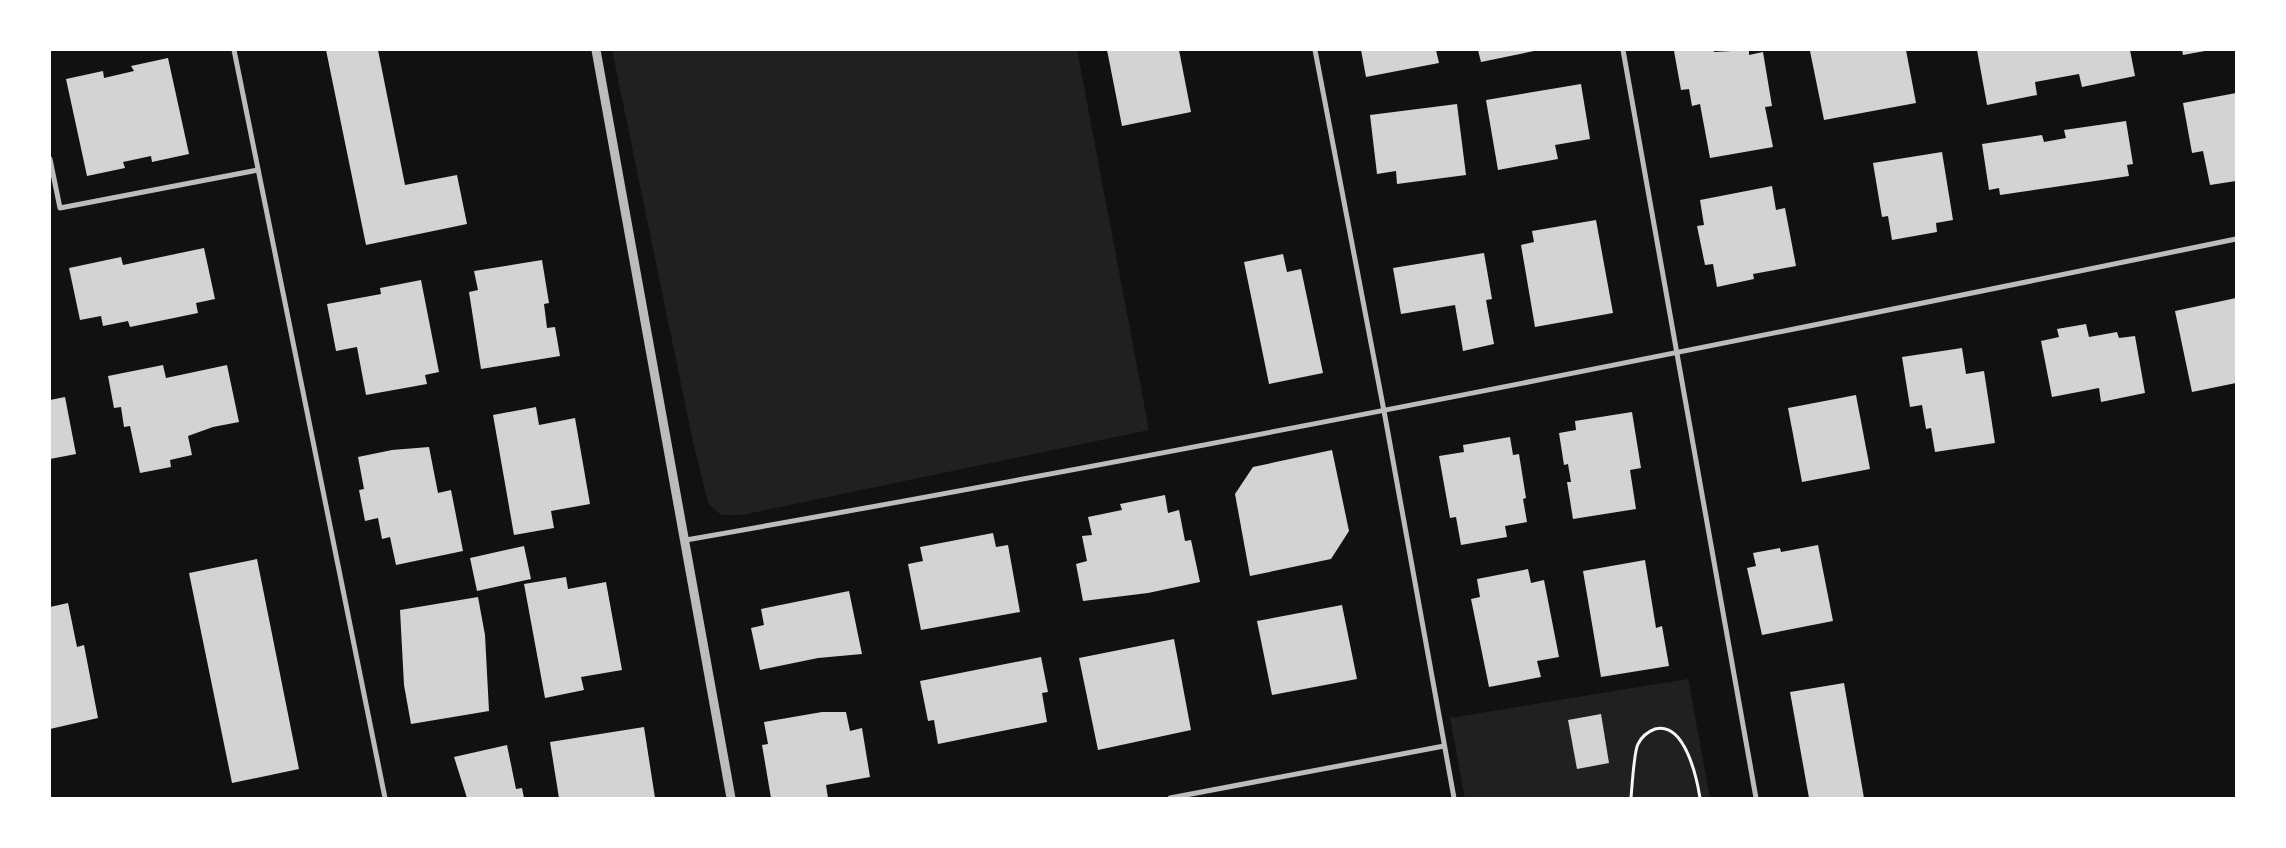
<svg xmlns="http://www.w3.org/2000/svg" width="2286" height="848" font-family="'Noto Serif',serif">
<style>
.green{fill:#202020}
.building{fill:#d3d3d3}
.lines{fill:none;stroke-linecap:round;stroke-linejoin:round}
.path{stroke:#f5f5f5;stroke-width:3}
.minor{stroke:#bcbcbc;stroke-width:5}
.tertiary{stroke:#bcbcbc;stroke-width:9}
</style>
<rect width="100%" height="100%" fill="#111"/>
<g class="green">
<path d="M612,50H1077L1149,430L742,515H721L708,503L693,442Z"/>
<path d="M1688,679L1710,798H1465L1450,718Z"/>
</g>
<g class="building">
<path d="M326,50H378L405,185L457,175L467,224L366,245Z"/>
<path d="M1107,50H1179L1191,112L1122,126Z"/>
<path d="M1361,50H1436L1439,63L1366,77Z"/>
<path d="M1478,50H1534V51L1481,62Z"/>
<path d="M1714,50V52L1749,50V55L1763,52L1772,106L1765,107L1773,147L1710,158L1700,104L1692,106L1689,89L1681,90L1674,51Z"/>
<path d="M1814,50H1906L1916,103L1824,120L1810,51Z"/>
<path d="M1977,50H2130L2135,76L2082,87L2079,74L2035,82L2037,95L1987,105Z"/>
<path d="M2182,50H2205V51L2183,55Z"/>
<path d="M168,58L189,154L152,162L151,156L123,162L125,168L87,176L66,79L103,71L104,78L134,71L131,66Z"/>
<path d="M1581,84L1590,139L1555,145L1558,159L1498,170L1486,100Z"/>
<path d="M2236,93V181L2210,185L2203,151L2192,153L2183,103Z"/>
<path d="M1457,104L1466,175L1397,184L1396,171L1377,174L1370,115Z"/>
<path d="M2126,121L2133,164L2127,165L2129,176L2000,195L1999,188L1989,190L1982,144L2042,135L2044,142L2066,138L2064,130Z"/>
<path d="M1942,152L1953,220L1936,223L1937,232L1892,240L1888,216L1882,217L1873,163Z"/>
<path d="M1772,186L1776,210L1785,208L1796,266L1753,274L1754,279L1717,287L1713,264L1705,265L1697,226L1704,225L1700,200Z"/>
<path d="M1596,220L1613,313L1535,327L1521,245L1534,242L1532,231Z"/>
<path d="M204,248L215,299L196,303L198,313L130,327L128,321L103,326L101,316L80,320L69,268L121,257L123,265Z"/>
<path d="M1484,253L1492,299L1486,300L1494,344L1463,351L1455,305L1401,314L1393,268Z"/>
<path d="M1283,254L1287,272L1301,269L1323,373L1269,384L1244,262Z"/>
<path d="M542,260L549,303L544,304L547,328L555,327L560,356L481,369L469,292L478,290L474,271Z"/>
<path d="M421,280L439,372L425,375L427,384L366,395L357,347L336,351L327,304L381,294L380,288Z"/>
<path d="M2236,298V383L2192,392L2175,311Z"/>
<path d="M2086,324L2089,337L2117,332L2119,338L2135,336L2145,393L2101,402L2099,388L2052,397L2041,341L2059,337L2057,329Z"/>
<path d="M1962,348L1966,374L1984,371L1995,443L1935,452L1931,428L1926,429L1922,405L1910,407L1902,357Z"/>
<path d="M163,365L166,378L227,365L239,422L213,427L188,436L192,455L170,460L171,467L140,473L130,426L124,427L121,407L114,408L108,376Z"/>
<path d="M1856,395L1870,469L1802,482L1788,408Z"/>
<path d="M65,397L76,454L50,459V400Z"/>
<path d="M536,407L539,425L575,418L590,504L551,511L554,528L514,535L493,415Z"/>
<path d="M1632,412L1641,468L1630,470L1636,509L1573,519L1567,482H1571L1568,464L1564,465L1559,433L1576,430L1575,421Z"/>
<path d="M1510,437L1513,455L1519,454L1526,498L1523,499L1527,522L1505,526L1507,537L1461,545L1456,517L1450,518L1439,456L1464,452L1463,445Z"/>
<path d="M429,447L438,493L451,490L463,551L396,565L390,537L382,539L378,518L365,521L359,490L364,489L358,457L392,450Z"/>
<path d="M1332,450L1349,531L1331,559L1250,576L1235,494L1253,467Z"/>
<path d="M1165,495L1168,513L1179,510L1185,541L1191,540L1200,582L1148,593L1083,601L1076,564L1087,561L1082,536L1092,535L1088,517L1122,510L1120,504Z"/>
<path d="M993,533L996,547L1008,545L1020,612L921,630L908,564L923,561L920,547Z"/>
<path d="M1818,545L1833,621L1762,635L1747,568L1756,566L1753,553L1780,548L1781,552Z"/>
<path d="M524,546L531,579L477,591L470,558Z"/>
<path d="M257,559L299,769L232,783L189,573Z"/>
<path d="M1645,560L1656,628L1662,626L1669,666L1601,677L1583,571Z"/>
<path d="M1528,569L1531,583L1544,580L1559,657L1537,661L1541,677L1489,687L1471,599L1480,597L1477,579Z"/>
<path d="M566,577L568,589L606,582L622,670L581,677L584,690L545,698L524,584Z"/>
<path d="M849,591L862,654L818,658L760,670L751,628L764,625L761,609Z"/>
<path d="M478,597L485,635L489,711L411,724L404,685L400,610Z"/>
<path d="M68,603L77,647L84,645L98,718L50,729V607Z"/>
<path d="M1342,605L1357,679L1272,695L1257,621Z"/>
<path d="M1174,639L1191,730L1098,750L1079,658Z"/>
<path d="M1041,657L1048,692L1042,693L1047,722L938,744L934,720L928,721L920,681Z"/>
<path d="M1844,683L1864,798H1809L1790,692Z"/>
<path d="M822,712H846L850,731L862,728L870,777L826,785L828,798H771L762,745L768,744L764,722Z"/>
<path d="M1601,714L1609,763L1577,769L1568,720Z"/>
<path d="M644,727L655,798H559L550,742Z"/>
<path d="M507,745L516,789L522,788L524,798H467L454,757Z"/>
</g>
<g class="lines">
<path class="path" d="M1631,798C1632,787 1634,751 1638,744C1642,736 1647,732 1655,729C1685,721 1697,779 1700,798"/>
<g class="minor">
<path d="M234,50L385,798"/>
<path d="M1315,50L1384,411L1454,798"/>
<path d="M1623,50L1756,798"/>
<path d="M50,159L60,208L258,170"/>
<path d="M686,540C1204,449 1720,345 2236,239"/>
<path d="M1170,798L1444,746"/>
</g>
<path class="tertiary" d="M596,50L731,798"/>
</g>
<rect width="2286" height="848" fill="none" stroke="#ffffff" stroke-width="102"/>
</svg>
